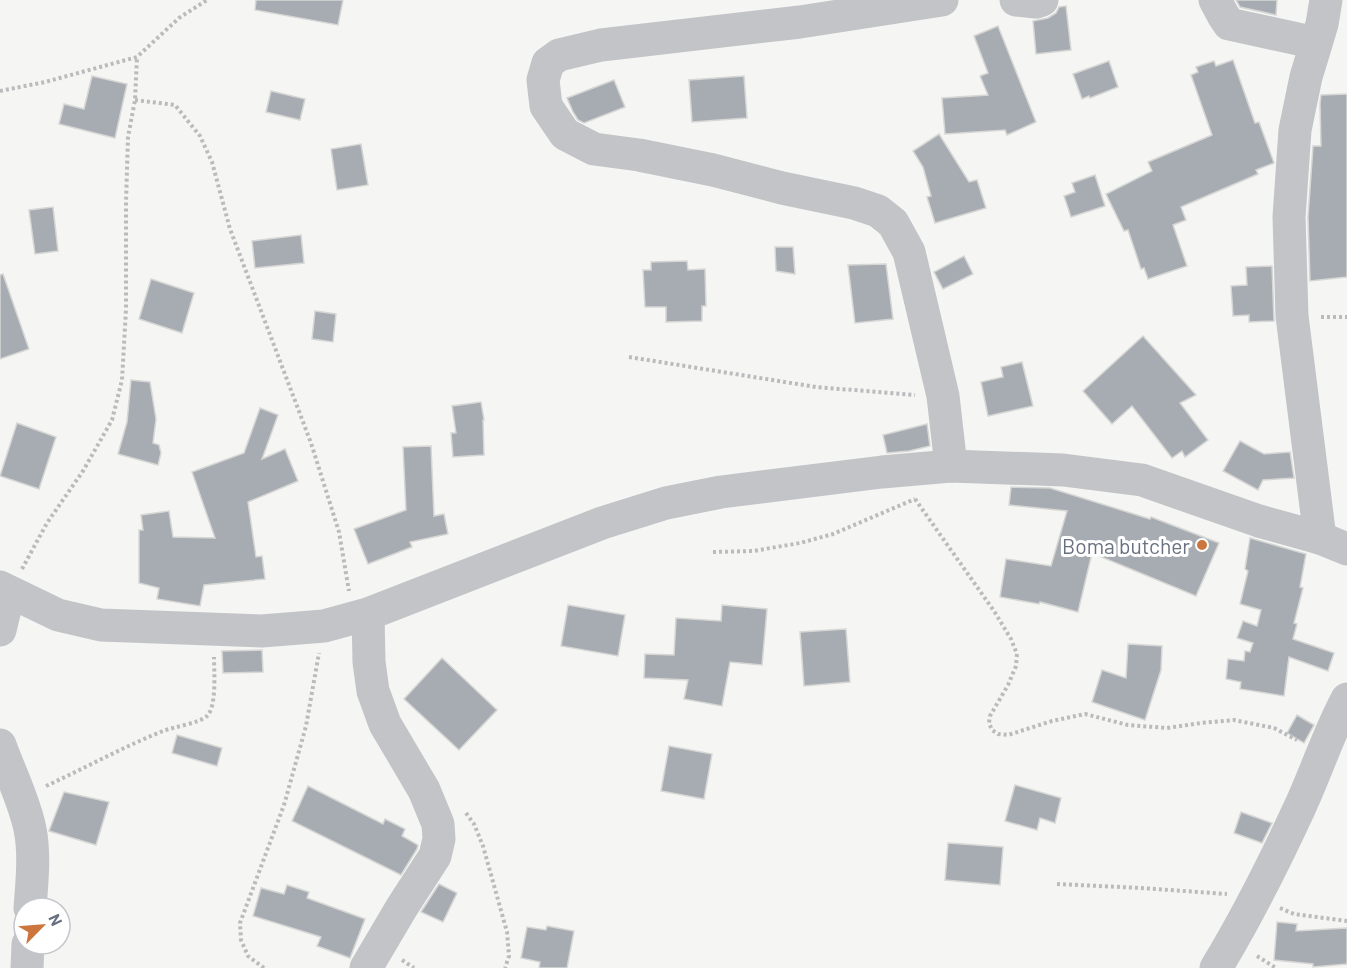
<svg xmlns="http://www.w3.org/2000/svg" width="1347" height="968" font-family="Barlow,sans-serif">
<style>
.building{fill:#a7acb2;stroke:#d6d7d5;stroke-width:1.5}
.lines{fill:none;stroke-linecap:round;stroke-linejoin:round}
.path{stroke:#b9bbbd;stroke-width:4;stroke-dasharray:3 3;stroke-linecap:butt}
.minor{stroke:#c2c4c7;stroke-width:33}
.poi-dot{fill:#cc753c;stroke:#fff;stroke-width:2}
.labels{text-anchor:middle;dominant-baseline:central;stroke-width:6;stroke-linejoin:round;paint-order:stroke}
.poi-label{font-size:21px;fill:#68717f;stroke:#fff;text-anchor:end}
</style>
<rect width="100%" height="100%" fill="#f5f5f3"/>
<g class="building">
<path d="M256,0H343L338,25L255,10Z"/>
<path d="M1236,0H1277L1276,15L1240,7Z"/>
<path d="M1066,6L1071,50L1036,54L1033,21L1048,18L1056,13L1059,7Z"/>
<path d="M998,26L1036,122L1007,135L1005,130L945,134L942,98L988,95L980,76L988,73L974,36Z"/>
<path d="M1233,60L1255,123L1259,122L1274,163L1256,170L1258,174L1181,207L1186,220L1173,225L1187,266L1148,279L1144,268L1141,269L1128,230L1124,231L1106,194L1152,171L1148,162L1212,135L1191,75L1198,72L1196,67L1214,61L1216,66Z"/>
<path d="M1109,61L1118,87L1090,98L1089,96L1082,99L1073,74Z"/>
<path d="M92,76L127,84L115,138L59,124L64,104L84,109Z"/>
<path d="M744,76L747,118L692,122L689,80Z"/>
<path d="M614,80L625,107L584,123L578,120L573,112L567,98Z"/>
<path d="M271,91L305,99L300,120L266,112Z"/>
<path d="M1347,94V277L1310,281L1308,217L1313,146H1321L1320,104L1321,95Z"/>
<path d="M939,134L969,182L977,180L986,208L935,223L927,197L931,196L923,167L913,151Z"/>
<path d="M361,144L368,185L337,190L331,149Z"/>
<path d="M1095,175L1105,206L1071,217L1064,196L1075,192L1072,183Z"/>
<path d="M53,207L58,251L35,254L29,210Z"/>
<path d="M301,235L304,263L255,268L252,241Z"/>
<path d="M775,247H793L795,274L776,271Z"/>
<path d="M964,256L973,274L943,289L934,272Z"/>
<path d="M687,261L688,270L705,269L706,306H702V321L666,322V307H645L643,270H651V262Z"/>
<path d="M886,264L893,319L855,323L848,265Z"/>
<path d="M1272,266L1274,321L1249,322V315L1233,316L1231,286L1247,285L1246,267Z"/>
<path d="M3,274L29,349L0,359V275Z"/>
<path d="M151,279L194,293L182,333L139,319Z"/>
<path d="M315,311L336,314L333,342L312,339Z"/>
<path d="M1143,336L1196,395L1180,403L1208,440L1185,457L1182,451L1172,458L1132,406L1112,424L1083,391Z"/>
<path d="M1022,362L1033,406L988,416L981,382L1003,377L1001,367Z"/>
<path d="M131,380L150,382L156,419L153,443L159,445L161,453L158,465L118,454L127,422Z"/>
<path d="M481,402L484,420H483L484,455L453,457L451,433H456L452,406Z"/>
<path d="M260,408L278,415L262,459L285,449L298,481L248,502L256,557L262,556L265,579L204,585L200,606L157,599L159,588L139,583V530H143L141,515L169,511L173,537L215,538L192,472L244,453Z"/>
<path d="M17,423L56,437L39,489L0,476Z"/>
<path d="M927,424L930,446L909,451L887,453L883,435Z"/>
<path d="M1240,441L1264,454L1290,452L1294,478L1263,480L1258,490L1223,471Z"/>
<path d="M431,446L434,516L444,514L448,534L410,542L412,547L368,564L354,529L406,510L403,447Z"/>
<path d="M1011,487L1050,488L1150,519L1151,517L1219,543L1196,596L1092,553L1078,612L1040,602L1039,604L1000,597L1006,559L1051,566L1067,511L1009,505Z"/>
<path d="M1250,538L1306,554L1300,587L1303,588L1294,623L1297,624L1293,639L1334,653L1328,671L1289,657L1284,696L1240,689L1241,682L1226,679L1228,659L1244,661L1245,651L1250,652L1253,643L1237,638L1243,621L1257,626L1261,610L1240,604L1248,571L1245,569Z"/>
<path d="M568,605L625,615L618,656L561,646Z"/>
<path d="M722,605L767,609L762,665L730,662L722,706L684,699L688,680L644,678L645,654L674,655L676,618L721,621Z"/>
<path d="M846,629L850,682L804,686L800,632Z"/>
<path d="M1128,644L1162,646L1161,670L1145,720L1092,702L1102,670L1126,678Z"/>
<path d="M262,650L263,672L223,673L222,651Z"/>
<path d="M442,658L497,710L459,750L404,699Z"/>
<path d="M1297,715L1314,725L1304,743L1287,733Z"/>
<path d="M177,735L222,748L217,766L172,753Z"/>
<path d="M669,746L712,754L704,799L661,791Z"/>
<path d="M1015,785L1061,798L1055,823L1040,818L1037,830L1005,821Z"/>
<path d="M308,786L383,824L385,819L405,829L402,836L418,845L417,849L401,875L292,821Z"/>
<path d="M64,792L109,802L96,845L49,831Z"/>
<path d="M1241,812L1272,823L1262,843L1234,833Z"/>
<path d="M948,843L1003,847L1000,885L945,880Z"/>
<path d="M439,884L457,893L443,922L421,912Z"/>
<path d="M287,885L309,892L307,898L365,919L350,958L317,946L321,937L253,916L261,888L284,894Z"/>
<path d="M1277,922L1297,924L1296,931L1347,928V964L1313,967V964L1274,960Z"/>
<path d="M547,926L574,931L567,968H539L540,962L521,958L527,927L546,930Z"/>
</g>
<g class="lines">
<g class="path">
<path d="M0,91L45,82L137,57L179,18L207,0"/>
<path d="M135,100L175,105L200,136L212,162L230,229L311,443L339,532L349,591"/>
<path d="M1321,317H1347"/>
<path d="M629,357L816,387L915,395"/>
<path d="M915,499L994,611L1011,639L1017,654L1016,666L1008,685L990,716L989,723L992,730L998,734L1008,735L1052,721L1085,714L1128,725L1167,728L1201,723L1234,720L1274,728L1297,740"/>
<path d="M713,552L753,551L800,543L833,534L915,499"/>
<path d="M22,569L47,523L83,471L112,420L122,380L126,309V202L128,137L135,100L137,57"/>
<path d="M46,786C85,768 123,747 163,731C173,727 200,723 207,716C217,706 214,671 214,657"/>
<path d="M466,813L474,824L483,846L507,932L509,956L505,968"/>
<path d="M1057,884L1141,888L1227,894"/>
<path d="M1280,908L1294,914L1347,921"/>
<path d="M1257,956L1276,968"/>
<path d="M402,960L414,968"/>
<path d="M264,968L248,956L241,940L240,923L284,805L306,726L319,653"/>
</g>
<g class="minor">
<path d="M942,0L800,22L601,45L559,55L548,63L543,80L546,106L565,134L594,149L639,155L713,170L782,188L854,203L878,211L893,223L909,252L943,396L951,466"/>
<path d="M1016,0L1036,2L1042,0"/>
<path d="M1215,0L1223,15L1229,24L1316,43"/>
<path d="M1320,538L1292,316L1289,217L1295,130L1306,77L1322,24L1326,0"/>
<path d="M0,587L58,615L101,625L262,631L324,626L368,614L602,523L666,503L721,492L882,472L951,466L1063,470L1142,480L1259,521L1320,538L1347,549"/>
<path d="M0,630L9,592"/>
<path d="M0,745C10,773 24,800 30,829C35,854 32,882 30,908"/>
<path d="M27,968L28,944"/>
<path d="M366,968L402,907L435,856L439,839L438,824L424,790L385,724L373,691L369,662L368,614"/>
<path d="M1216,968C1247,917 1274,863 1299,809C1316,773 1328,734 1347,699"/>
</g>
</g>
<circle class="poi-dot" cx="1202" cy="545" r="6"/>
<g class="labels">
<g class="poi-label">
<text x="1190" y="545">Boma butcher</text>
</g>
</g>
<g transform="translate(42 926) rotate(65)"><circle r="28" fill="#ffffff" stroke="#c3c6cc" stroke-width="1.5"/>
<path d="M0-4.5L10 22L0 15L-10 22Z" fill="#cc753c"/>
<text y="-9" font-size="16" font-weight="bold" text-anchor="middle" fill="#68717f">N</text>
</g>
</svg>
